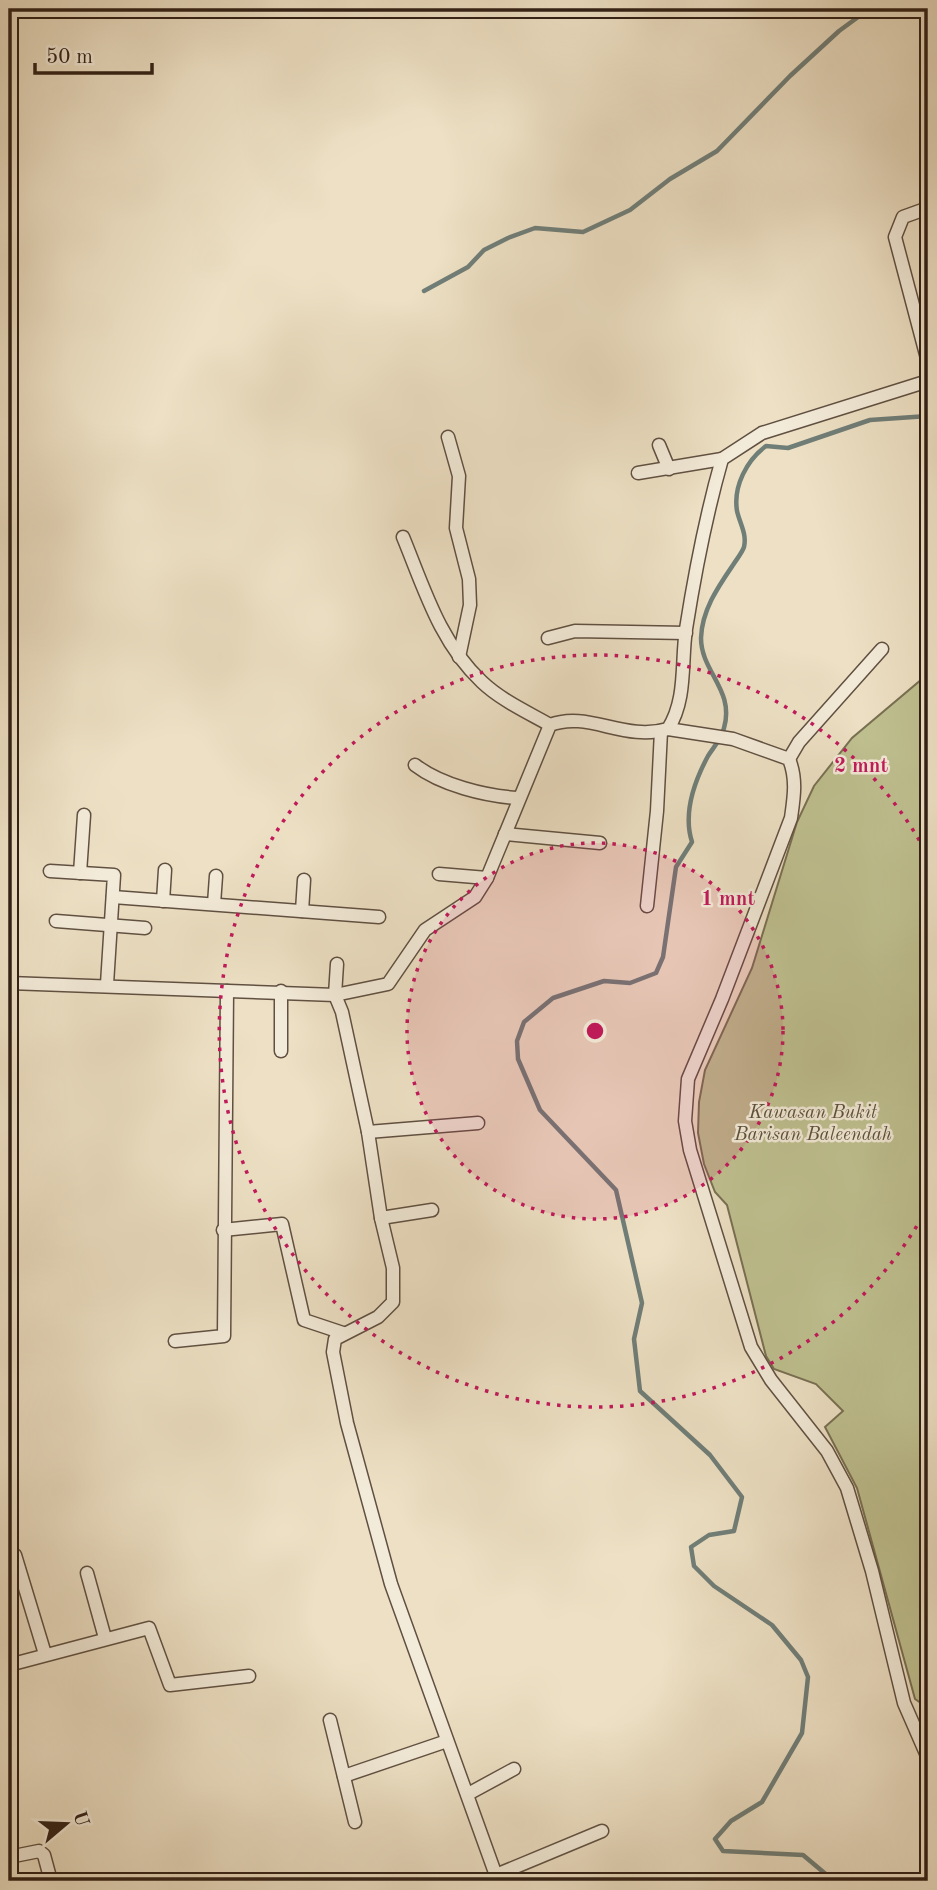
<svg xmlns="http://www.w3.org/2000/svg" width="937" height="1890" font-family="'Old Standard TT',serif">
<style>
.green{fill:#bfc090;stroke:#787053;stroke-width:2}
.lines{fill:none;stroke-linecap:round;stroke-linejoin:round}
.stream{stroke:#707e78;stroke-width:4.5}
.street-casing{stroke:#605042;stroke-width:15}
.street{stroke:#f3ebd9;stroke-width:12}
.ring{fill:none;stroke:#c2185b;stroke-width:3.5;stroke-dasharray:3.5 7}
.labels{text-anchor:middle;dominant-baseline:central;stroke-width:5;stroke-linejoin:round;paint-order:stroke}
.park-label{font-size:19px;font-style:italic;fill:#5c503b;stroke:#f3ebd9}
.centre{fill:#c2185b;stroke:#f3ebd9;stroke-width:3.5}
.ring-label{font-size:21px;text-anchor:middle;font-weight:bold;fill:#c2185b;stroke:#f3ebd9;stroke-width:5;stroke-linejoin:round;paint-order:stroke}
</style>
<rect width="100%" height="100%" fill="#ede0c4"/>
<filter id="stains"><feTurbulence type="fractalNoise" baseFrequency=".00286" numOctaves="4"/><feColorMatrix values="0 0 0 0 .2 0 0 0 0 .09 0 0 0 0 .02 0 0 0 .5 -.17"/></filter>
<radialGradient id="worn" r=".72"><stop offset=".6" stop-color="#630" stop-opacity="0"/><stop offset="1" stop-color="#630" stop-opacity=".3"/></radialGradient>
<path class="green" d="M928,674V1708L915,1699L857,1488L825,1427L843,1411L816,1384L774,1369L766,1356L727,1205L715,1192L704,1164L698,1133L699,1102L705,1070L752,968L797,822L814,786L852,738Z"/>
<g class="lines">
<g class="stream">
<path d="M424,291L468,267L484,250L508,238L535,228L583,232L630,210L670,179L717,151L790,76L839,31L869,9"/>
<path d="M834,1881L803,1855L723,1851L715,1839L731,1821L762,1802L802,1733L808,1677L801,1660L772,1625L714,1586L694,1566L691,1547L709,1535L734,1531L742,1497L710,1455L640,1391L634,1339L642,1303L616,1190L540,1110L518,1059L517,1041L524,1022L553,998L604,981L630,983L656,973L663,957L676,867L692,842C683,814 694,782 708,756C713,748 722,738 724,728C735,690 701,672 701,638C702,610 718,587 733,565C736,560 742,553 744,547C747,534 740,524 737,511C733,486 747,460 766,446L788,448L870,420L928,416"/>
</g>
<defs>
<g id="street">
<path d="M928,208L903,217L895,237L928,362"/>
<path d="M448,437L459,476L456,528L469,579L470,605L459,657"/>
<path d="M659,445L669,469"/>
<path d="M638,473L722,459"/>
<path d="M403,537C424,588 440,643 482,682C501,700 527,712 550,725"/>
<path d="M548,638L575,631L686,633"/>
<path d="M668,729L733,739L789,759C797,779 794,797 791,818L722,999L688,1079L685,1121L690,1150L751,1347L771,1380L827,1451L847,1488L872,1571L904,1703L928,1758"/>
<path d="M789,759L799,742L882,649"/>
<path d="M415,765C441,785 485,796 518,798"/>
<path d="M505,834L600,843"/>
<path d="M50,871L114,875L107,984"/>
<path d="M80,873L84,815"/>
<path d="M439,874L487,878"/>
<path d="M113,897L379,917"/>
<path d="M163,901L165,870"/>
<path d="M214,904L216,876"/>
<path d="M647,906L657,811L661,731"/>
<path d="M302,911L304,880"/>
<path d="M56,921L145,928"/>
<path d="M337,964L335,995L342,1012L368,1132L381,1218L393,1268V1302L378,1317L335,1339L333,1352L347,1423L391,1584L498,1881"/>
<path d="M9,983L335,995L388,984L425,930L475,897L487,878L550,725C588,710 624,742 668,729C687,699 681,663 686,629C695,572 706,515 722,459L762,433L928,381"/>
<path d="M281,1051V991"/>
<path d="M368,1132L478,1123"/>
<path d="M381,1218L432,1210"/>
<path d="M223,1230L282,1224L304,1320L343,1333"/>
<path d="M175,1341L224,1336L227,991"/>
<path d="M15,1555L45,1654"/>
<path d="M87,1573L105,1638"/>
<path d="M9,1665L149,1628L170,1685L249,1676"/>
<path d="M330,1720L355,1822"/>
<path d="M344,1776L447,1741"/>
<path d="M468,1794L514,1769"/>
<path d="M9,1857L39,1851L44,1855L51,1881"/>
<path d="M496,1875L602,1831"/>
</g>
</defs>
<use href="#street" class="street-casing"/>
<use href="#street" class="street"/>
</g>
<circle cx="595" cy="1031" r="188" fill="#c2185b" fill-opacity=".12"/>
<g class="ring">
<circle cx="595" cy="1031" r="188"/>
<path d="M927 1208A376 376 0 1 1 927 854"/>
</g>
<g class="labels">
<g class="park-label">
<text x="813" y="1113">Kawasan Bukit<tspan x="813" dy="22">Barisan Baleendah</tspan></text>
</g>
</g>
<circle cx="595" cy="1031" r="10" class="centre"/>
<g class="ring-label">
<text x="861" y="772">2 mnt</text>
<text x="728" y="905">1 mnt</text>
</g>
<rect width="937" height="1890" fill="none" stroke="#ede0c4" stroke-width="35"/>
<rect x="10" y="10" width="916" height="1869" fill="none" stroke="#312016" stroke-width="3.5"/>
<rect x="18" y="18" width="902" height="1855" fill="none" stroke="#312016" stroke-width="2"/>
<g transform="translate(66 1824) rotate(71)" stroke="#f3ebd9" stroke-width="5" paint-order="stroke">
<path d="M0-5L12 26L0 18L-12 26Z" fill="#312016"/>
<text y="-10" font-size="19" font-weight="bold" text-anchor="middle" fill="#312016">U</text>
</g>
<path d="M35 63v10h117v-10" fill="none" stroke="#312016" stroke-width="3.5"/>
<text x="46" y="63" font-size="21" fill="#312016" stroke="#f3ebd9" stroke-width="5" paint-order="stroke">50 m</text>
<rect width="100%" height="100%" filter="url(#stains)"/>
<rect width="100%" height="100%" fill="url(#worn)"/>
</svg>
